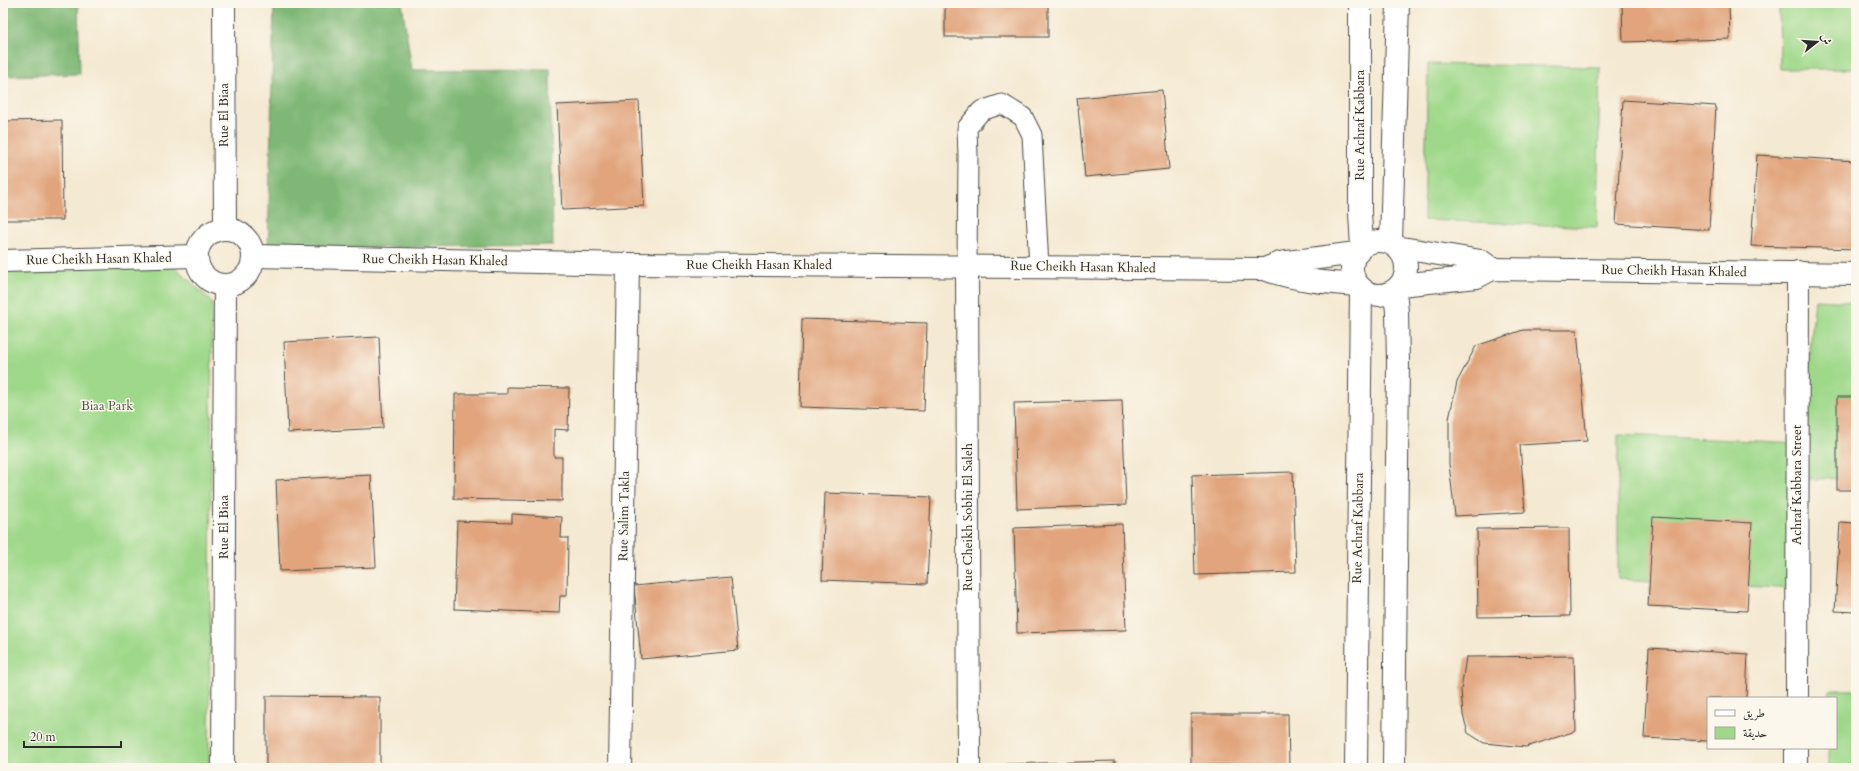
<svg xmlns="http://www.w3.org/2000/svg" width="1859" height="771" font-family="Cardo,Amiri,serif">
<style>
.green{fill:#9fd88a;stroke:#65825a}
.forest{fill:#7fb876;stroke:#557250}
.building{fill:#e1a47d}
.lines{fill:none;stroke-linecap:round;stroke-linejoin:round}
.lane-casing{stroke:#494844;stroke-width:21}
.street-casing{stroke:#494844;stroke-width:24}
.lane{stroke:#fff;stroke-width:19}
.street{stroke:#fff;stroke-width:22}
.labels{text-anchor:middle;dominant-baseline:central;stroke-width:3;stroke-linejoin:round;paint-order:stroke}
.street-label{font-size:13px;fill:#2b2b2b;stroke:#fbf7ec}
.park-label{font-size:13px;fill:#485643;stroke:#fbf7ec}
</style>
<rect width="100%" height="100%" fill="#fbf7ec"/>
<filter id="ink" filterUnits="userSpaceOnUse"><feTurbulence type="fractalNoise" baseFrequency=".025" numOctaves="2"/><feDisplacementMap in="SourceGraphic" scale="8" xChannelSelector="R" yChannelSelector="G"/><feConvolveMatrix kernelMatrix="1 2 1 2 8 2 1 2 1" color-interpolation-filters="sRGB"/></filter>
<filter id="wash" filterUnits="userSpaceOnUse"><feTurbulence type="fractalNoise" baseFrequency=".012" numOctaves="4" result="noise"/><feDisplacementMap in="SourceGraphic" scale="16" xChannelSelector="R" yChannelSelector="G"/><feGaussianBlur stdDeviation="0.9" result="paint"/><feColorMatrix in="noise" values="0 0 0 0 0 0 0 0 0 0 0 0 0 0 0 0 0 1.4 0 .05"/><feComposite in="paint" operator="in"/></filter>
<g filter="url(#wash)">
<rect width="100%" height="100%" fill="#f4e9d2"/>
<g class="green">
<path d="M1779,3H1856V69H1780Z"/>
<path d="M1428,64L1600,67L1597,227L1424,220Z"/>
<path d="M162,255L212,302L209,768H3V261Z"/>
<path d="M1815,300L1856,302V478L1808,479L1797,589L1618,579V435L1801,443Z"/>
<path d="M1829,690H1856V768H1829V748H1836V698H1829Z"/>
</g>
<g class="forest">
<path d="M3,3H78L80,74L3,76Z"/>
<path d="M274,3H402L412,70L550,69L553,245L268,249Z"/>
</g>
<g id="blocks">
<g class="building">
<rect x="945" y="3" width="103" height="34"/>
<path d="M1622,3H1729L1730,39L1623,42Z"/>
<path d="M1162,90L1169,169L1085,177L1077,98Z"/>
<path d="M1623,100L1716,106L1709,230L1616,224Z"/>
<path d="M639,101L644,206L562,210L557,105Z"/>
<path d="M62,120L63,220H3V121Z"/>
<path d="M1757,155L1856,161V249L1751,246Z"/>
<path d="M802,319L927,323L924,411L800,407Z"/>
<path d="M1523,330H1577L1587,441L1520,445L1525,512L1455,516L1449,464V419L1457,382L1476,346Z"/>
<path d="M379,337L383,428L288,433L284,342Z"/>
<path d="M507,387L569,388L568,430L554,429V457H562V501L454,499L455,394H507Z"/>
<rect x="1837" y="397" width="19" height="93"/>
<path d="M1122,400L1126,505L1017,509L1014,403Z"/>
<path d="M1293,472L1296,572L1195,575L1192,475Z"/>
<path d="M371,475L376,567L280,571L276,480Z"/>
<path d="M825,493L931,497L927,584L822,580Z"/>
<path d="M512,514L562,517L561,538H568L567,596H560L559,613L454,609L457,521L512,523Z"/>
<path d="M1653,517L1752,523L1747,611L1648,606Z"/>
<path d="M1840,522L1856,523V612L1835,611Z"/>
<path d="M1122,524L1126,630L1017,633L1014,528Z"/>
<path d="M1569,528L1570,616L1478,617L1477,529Z"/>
<path d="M731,577L738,650L641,659L634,586Z"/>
<path d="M1649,648L1748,654L1746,698H1708V741L1644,738Z"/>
<path d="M1574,656L1576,731L1526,747L1484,743L1468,733L1463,715L1461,690L1466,657Z"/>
<path d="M266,696L380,697V768H266Z"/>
<path d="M1191,714H1288L1289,768H1191Z"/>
<path d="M1115,761V768H1006V764Z"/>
</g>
</g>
</g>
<g filter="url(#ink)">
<use href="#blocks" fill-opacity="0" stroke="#494844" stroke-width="1"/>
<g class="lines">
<defs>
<path id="lane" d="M967,266L968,156L967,128L981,111L1002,104L1023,117L1032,135L1039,267"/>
<g id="street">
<path d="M224,3L225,228"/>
<path d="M1360,3V213L1362,247"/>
<circle cx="225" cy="257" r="28"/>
<circle cx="1379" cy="268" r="27"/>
<path d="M1391,243L1398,3"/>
<path d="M1396,247L1481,261L1492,269"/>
<path d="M254,256L628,264L1264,269C1294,280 1326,283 1358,285"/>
<path d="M3,261L196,256"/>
<path d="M967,266L969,768"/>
<path d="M1267,268L1280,263L1356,253"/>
<path d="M1400,285L1477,277L1492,269L1856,274"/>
<path d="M1797,698L1798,272"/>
<path d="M223,768L225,285"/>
<path d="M620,768L628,264"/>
<path d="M1356,768L1361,288"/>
<path d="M1394,768L1398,363L1397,312L1395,290"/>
<path d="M1796,768V748"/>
</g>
</defs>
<use href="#lane" class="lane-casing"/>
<use href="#street" class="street-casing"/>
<use href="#lane" class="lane"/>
<use href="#street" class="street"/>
</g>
</g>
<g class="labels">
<g class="street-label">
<text transform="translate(224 115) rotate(-90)">Rue El Biaa</text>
<text transform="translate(1360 125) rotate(-90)">Rue Achraf Kabbara</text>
<text transform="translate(99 259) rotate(-1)">Rue Cheikh Hasan Khaled</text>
<text transform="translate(435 260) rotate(1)">Rue Cheikh Hasan Khaled</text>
<text x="759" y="265">Rue Cheikh Hasan Khaled</text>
<text transform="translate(1083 267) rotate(1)">Rue Cheikh Hasan Khaled</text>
<text transform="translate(1674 271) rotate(1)">Rue Cheikh Hasan Khaled</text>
<text transform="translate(1797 485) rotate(-90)">Achraf Kabbara Street</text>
<text transform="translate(624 516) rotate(-89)">Rue Salim Takla</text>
<text transform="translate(968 517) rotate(-90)">Rue Cheikh Sobhi El Saleh</text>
<text transform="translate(224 527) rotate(-90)">Rue El Biaa</text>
<text transform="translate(1358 528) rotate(-89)">Rue Achraf Kabbara</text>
</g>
<g class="park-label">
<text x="107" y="406">Biaa Park</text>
</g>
</g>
<rect width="1859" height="771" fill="none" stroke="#fbf7ec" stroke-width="16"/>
<rect x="1707" y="697" width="130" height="52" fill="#fbf7ec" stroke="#a8a59f"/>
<rect x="1715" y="710" width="20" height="6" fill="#ffffff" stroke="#a8a59f"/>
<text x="1743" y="717" font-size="12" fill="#2b2b2b">طريق</text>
<rect x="1715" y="727" width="20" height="12" fill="#9fd88a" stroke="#a8a59f"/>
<text x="1743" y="737" font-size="12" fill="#2b2b2b">حديقة</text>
<g transform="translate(1817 42) rotate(73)" stroke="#fbf7ec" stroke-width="3" paint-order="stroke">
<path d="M0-3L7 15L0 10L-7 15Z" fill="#2b2b2b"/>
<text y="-6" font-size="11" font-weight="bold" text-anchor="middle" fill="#2b2b2b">ش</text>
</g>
<path d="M24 741v6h97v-6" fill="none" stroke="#2b2b2b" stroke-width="2"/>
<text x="30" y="741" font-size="12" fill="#2b2b2b" stroke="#fbf7ec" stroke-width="3" paint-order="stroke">20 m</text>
</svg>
